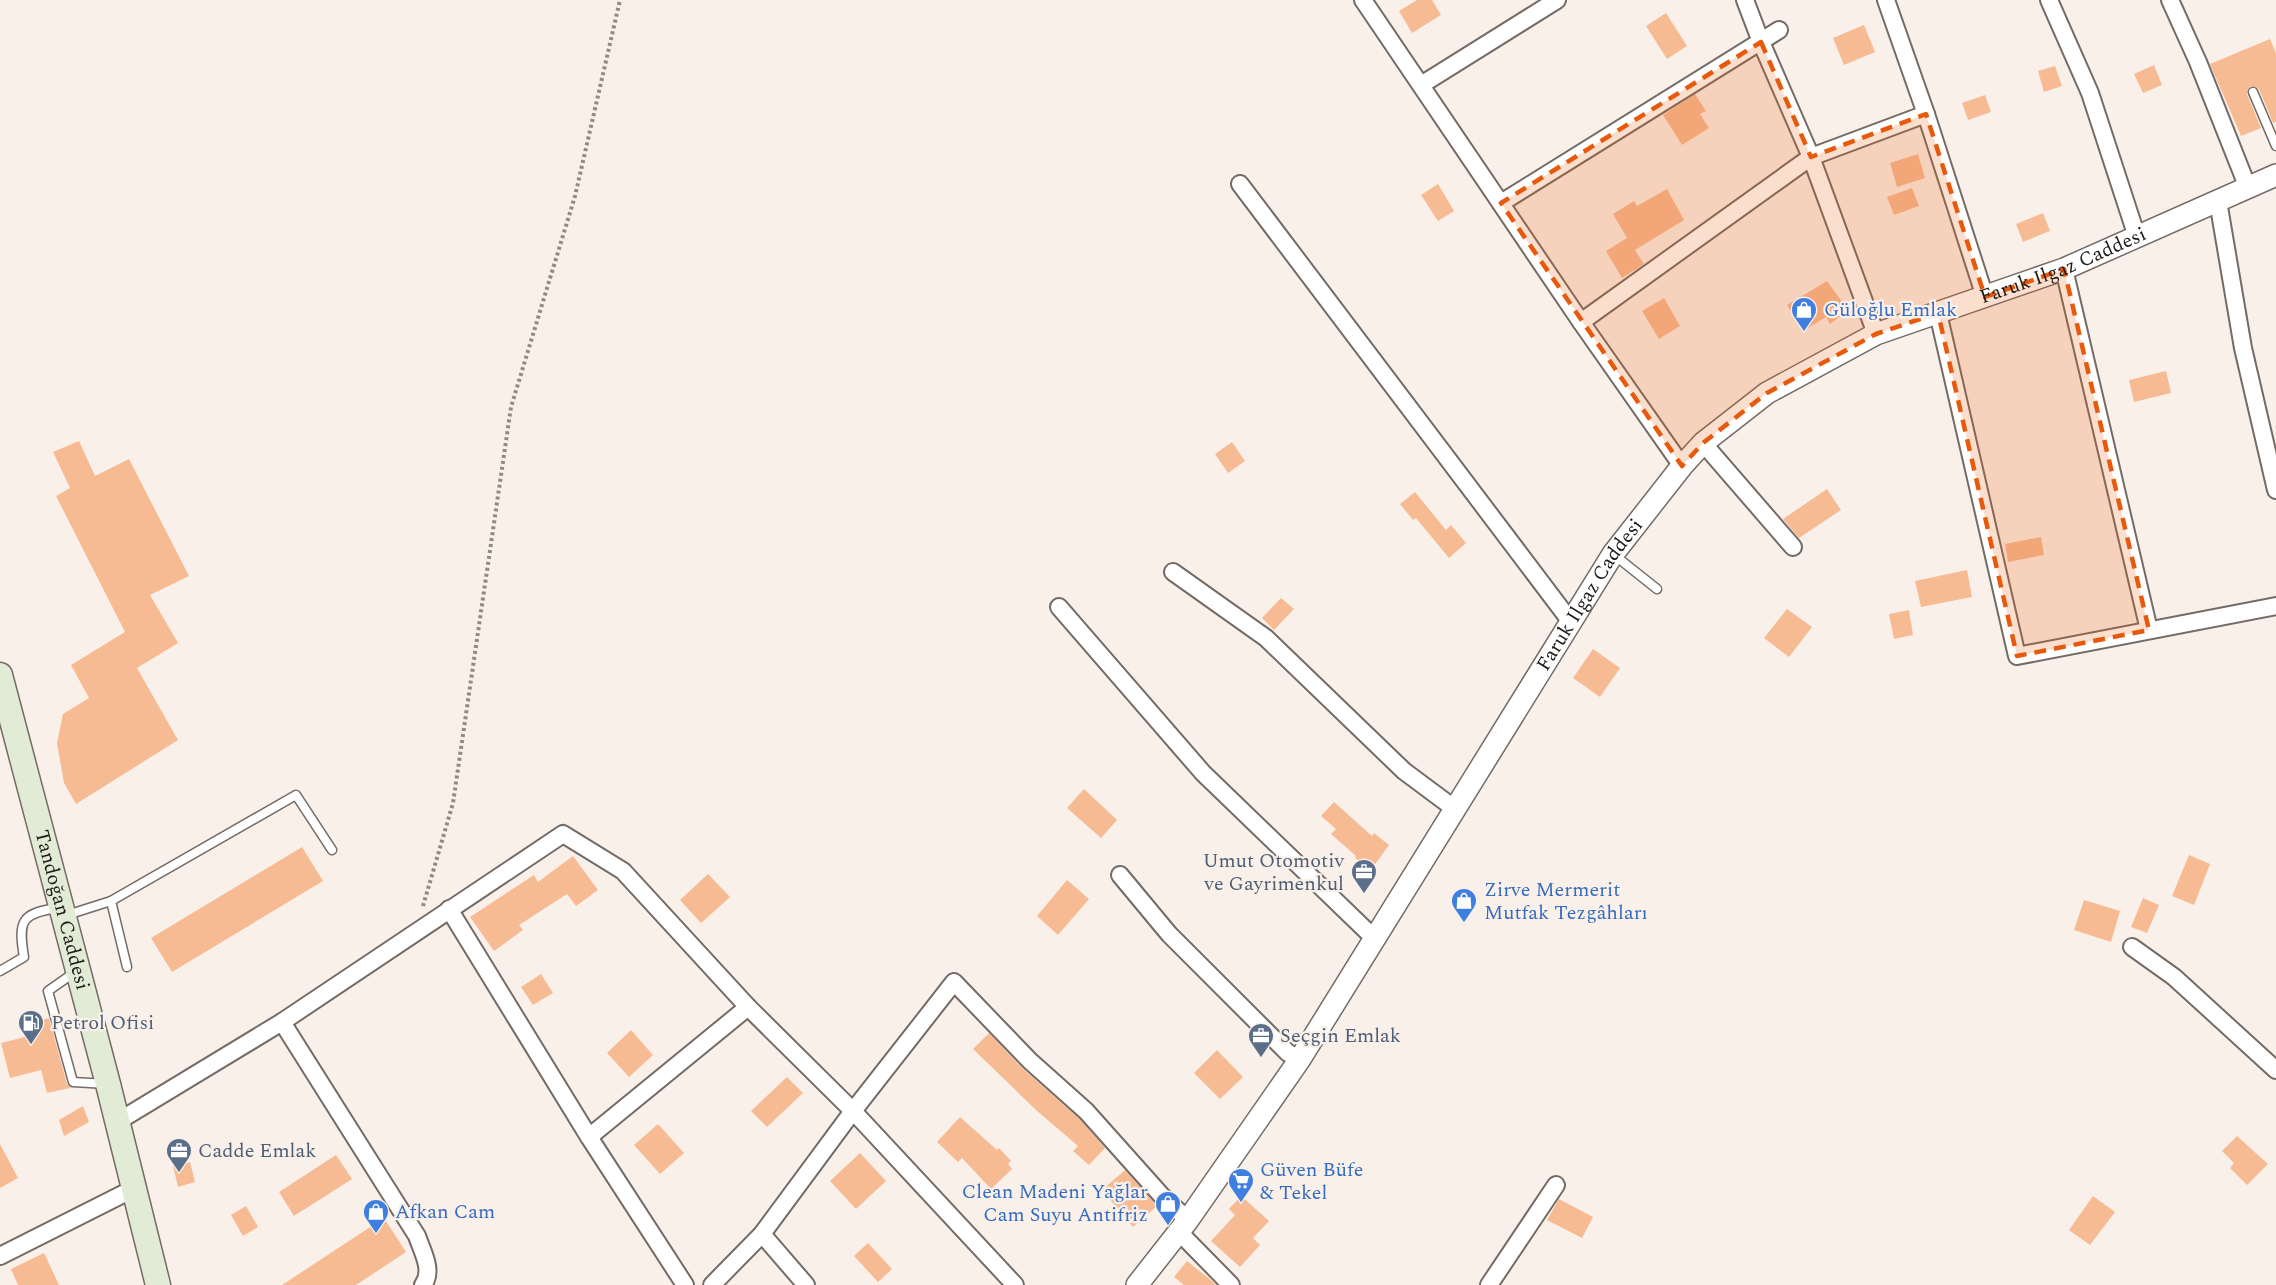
<svg xmlns="http://www.w3.org/2000/svg" width="2276" height="1285" font-family="Spectral,serif">
<style>
.building{fill:#f7bb94}
.lines{fill:none;stroke-linecap:round;stroke-linejoin:round}
.service-casing{stroke:#746b66;stroke-width:11}
.minor-casing{stroke:#746b66;stroke-width:20}
.tertiary-casing{stroke:#746b66;stroke-width:24}
.secondary-casing{stroke:#746b66;stroke-width:27}
.path{stroke:#908984;stroke-width:4;stroke-dasharray:3 3;stroke-linecap:butt}
.service{stroke:#fff;stroke-width:8}
.minor{stroke:#fff;stroke-width:16}
.tertiary{stroke:#fff;stroke-width:21}
.secondary{stroke:#e2ebd5;stroke-width:24}
.marked{fill:#e8590c;fill-opacity:0.2;stroke:#e8590c;stroke-width:4.5;stroke-dasharray:12 8;stroke-linejoin:round}
.labels{text-anchor:middle;dominant-baseline:central;stroke-width:4.5;stroke-linejoin:round;paint-order:stroke}
.street-label{font-size:20px;fill:#1d1917;stroke:#faf0ea}
.shop-label{font-size:20px;fill:#366cbe;stroke:#faf0ea;text-anchor:start}
.service-label{font-size:20px;fill:#4e5e75;stroke:#faf0ea;text-anchor:start}
</style>
<rect width="100%" height="100%" fill="#faf0ea"/>
<g class="building">
<path d="M1417,0H1432L1441,15L1412,33L1399,11Z"/>
<path d="M1666,13L1687,46L1667,59L1646,26Z"/>
<path d="M1864,25L1875,52L1844,65L1833,38Z"/>
<path d="M2270,39L2276,53V122L2273,123L2259,89L2251,86L2248,89L2247,94L2261,128L2241,136L2210,64Z"/>
<path d="M2154,65L2162,85L2143,93L2134,74Z"/>
<path d="M2055,66L2062,86L2044,92L2038,71Z"/>
<path d="M1695,94L1706,111L1700,114L1709,128L1682,145L1663,115Z"/>
<path d="M1985,95L1991,112L1968,120L1962,103Z"/>
<path d="M1918,154L1925,178L1897,187L1890,163Z"/>
<path d="M1438,184L1454,211L1438,221L1421,195Z"/>
<path d="M1912,188L1919,206L1894,215L1887,197Z"/>
<path d="M1667,189L1684,220L1635,250L1644,264L1622,278L1606,251L1627,238L1613,214L1634,201L1637,206Z"/>
<path d="M2043,213L2050,231L2023,242L2016,224Z"/>
<path d="M1827,281L1848,310L1830,324L1826,317L1803,331L1787,305Z"/>
<path d="M1664,298L1680,326L1659,339L1642,311Z"/>
<path d="M2166,371L2171,393L2134,402L2129,380Z"/>
<path d="M79,441L95,476L129,459L189,576L150,595L178,643L137,668L178,740L76,804L64,783L57,743L63,714L89,698L71,665L125,632L56,496L70,488L53,452Z"/>
<path d="M1232,442L1245,461L1228,473L1215,454Z"/>
<path d="M1827,489L1841,510L1799,538L1783,519Z"/>
<path d="M1415,492L1446,530L1451,525L1466,543L1449,558L1416,518L1413,520L1400,504Z"/>
<path d="M2041,537L2044,555L2008,562L2005,544Z"/>
<path d="M1967,570L1972,597L1921,607L1915,581Z"/>
<path d="M1281,598L1294,609L1274,630L1262,618Z"/>
<path d="M1787,609L1812,627L1789,657L1764,638Z"/>
<path d="M1909,610L1913,635L1894,639L1889,614Z"/>
<path d="M1593,649L1620,668L1600,697L1573,678Z"/>
<path d="M1084,789L1117,820L1101,838L1067,808Z"/>
<path d="M1334,802L1372,836L1374,833L1389,845L1371,870L1355,858L1356,856L1331,834L1336,829L1321,816Z"/>
<path d="M302,847L323,881L172,972L151,938Z"/>
<path d="M2189,855L2210,864L2194,905L2172,896Z"/>
<path d="M573,856L598,890L576,906L567,894L519,925L523,930L494,951L470,917L534,875L538,882Z"/>
<path d="M708,874L730,897L701,923L680,900Z"/>
<path d="M1067,880L1089,899L1058,935L1037,916Z"/>
<path d="M2143,898L2159,905L2147,933L2131,927Z"/>
<path d="M2084,900L2120,911L2111,942L2074,930Z"/>
<path d="M541,974L553,993L533,1005L521,987Z"/>
<path d="M49,1018L67,1084L70,1088L47,1093L41,1070L10,1078L1,1043L33,1035L30,1023Z"/>
<path d="M631,1030L653,1055L629,1077L607,1053Z"/>
<path d="M989,1033L1023,1069L1079,1118L1105,1148L1089,1165L1073,1151L1078,1146L1036,1110L973,1049Z"/>
<path d="M1217,1050L1243,1077L1220,1099L1194,1073Z"/>
<path d="M787,1077L803,1093L767,1127L751,1111Z"/>
<path d="M83,1106L89,1122L64,1136L59,1120Z"/>
<path d="M960,1117L997,1150L999,1148L1011,1161L1008,1164L1012,1169L991,1189L962,1158L958,1162L937,1142Z"/>
<path d="M658,1124L684,1153L660,1174L634,1145Z"/>
<path d="M2237,1136L2268,1164L2247,1185L2230,1168L2234,1163L2222,1151Z"/>
<path d="M0,1144L18,1178L0,1188Z"/>
<path d="M860,1153L886,1181L856,1209L830,1181Z"/>
<path d="M336,1155L352,1179L294,1216L279,1192Z"/>
<path d="M190,1162L195,1182L178,1187L173,1166Z"/>
<path d="M1125,1170L1157,1206L1133,1227L1102,1190Z"/>
<path d="M1241,1196L1269,1221L1253,1238L1260,1245L1240,1267L1211,1241L1235,1215L1229,1209Z"/>
<path d="M2093,1196L2115,1212L2090,1245L2069,1230Z"/>
<path d="M1559,1199L1593,1217L1582,1238L1547,1220Z"/>
<path d="M246,1206L258,1227L243,1236L231,1215Z"/>
<path d="M384,1218L406,1252L356,1285H282Z"/>
<path d="M868,1243L892,1269L878,1282L854,1256Z"/>
<path d="M44,1253L59,1285H18L11,1269Z"/>
<path d="M1187,1261L1212,1281L1216,1285H1184L1174,1277Z"/>
</g>
<g class="lines">
<defs>
<g id="service">
<path d="M2253,92L2276,146"/>
<path d="M1613,554L1657,589"/>
<path d="M67,915L111,901"/>
<path d="M127,967L111,901L296,795L332,850"/>
<path d="M0,971L24,957C18,921 21,913 58,908"/>
<path d="M75,972L48,991L73,1082L107,1084"/>
</g>
<g id="minor">
<path d="M1363,0L1581,322L1682,466"/>
<path d="M1745,0L1761,42L1811,157L1876,334"/>
<path d="M1886,0L1926,114L1985,297"/>
<path d="M2049,0L2090,93L2137,237"/>
<path d="M2170,0L2198,62L2248,188"/>
<path d="M1421,85L1557,0"/>
<path d="M1240,184L1571,622"/>
<path d="M2218,201L2243,348L2276,490"/>
<path d="M1501,203L1779,30"/>
<path d="M2064,269L2149,630"/>
<path d="M1938,313L2017,656L2276,606"/>
<path d="M1581,322L1811,157L1926,114"/>
<path d="M1703,443L1793,547"/>
<path d="M1173,572L1266,638L1404,771L1455,809"/>
<path d="M1059,607L1203,773L1375,939"/>
<path d="M1120,875L1169,934L1288,1053L1300,1059"/>
<path d="M449,909L589,1137L685,1285"/>
<path d="M2132,947L2174,977L2276,1070"/>
<path d="M282,1022L417,1236C422,1251 434,1271 423,1285"/>
<path d="M117,1122L282,1022L563,834L623,871L748,1007L853,1111L1015,1285"/>
<path d="M589,1137L748,1007"/>
<path d="M1179,1232L1231,1285"/>
<path d="M762,1234L806,1285"/>
<path d="M0,1256L133,1189"/>
<path d="M712,1285L762,1234L853,1111L954,982L1030,1061L1086,1111L1161,1195L1188,1220"/>
<path d="M1489,1285L1556,1185"/>
</g>
<g id="tertiary">
<path id="s1" d="M1137,1285L1188,1220L1300,1059L1613,554L1682,466L1703,443L1767,393L1876,334L2064,269L2276,175"/>
</g>
<g id="secondary">
<path id="s2" d="M0,675L108,1084L158,1285"/>
</g>
</defs>
<use href="#service" class="service-casing"/>
<use href="#minor" class="minor-casing"/>
<use href="#tertiary" class="tertiary-casing"/>
<use href="#secondary" class="secondary-casing"/>
<path class="path" d="M423,906L453,803L511,407L575,196L620,0"/>
<use href="#service" class="service"/>
<use href="#minor" class="minor"/>
<use href="#tertiary" class="tertiary"/>
<use href="#secondary" class="secondary"/>
</g>
<path class="marked" d="M1761,42L1811,157L1926,114L1985,297L2064,269L2149,630L2017,656L1938,313L1876,334L1767,393L1703,443L1682,466L1501,203Z"/>
<defs>
<symbol id="shop-pin" viewBox="-11 -11 22 30"><path d="M0 17L-7.5 6A9.5 9.5 0 1 1 7.5 6Z" fill="#3f7fe0" stroke="#faf0ea"/><path d="M-5-2.5h2.3a2.7 3.5 0 0 1 5.4 0H5L5.5 6h-11ZM-1.5-2.5h3a1.5 2.3 0 0 0-3 0Z" fill="#fff"/></symbol>
<symbol id="office-pin" viewBox="-11 -11 22 30"><path d="M0 17L-7.5 6A9.5 9.5 0 1 1 7.5 6Z" fill="#5c6f8a" stroke="#faf0ea"/><path d="M-6-3h4V-5.5h4V-3h4V5H-6ZM-1-4.5V-3h2v-1.5ZM-6 0V1H6V0Z" fill="#fff"/></symbol>
<symbol id="fuel-pin" viewBox="-11 -11 22 30"><path d="M0 17L-7.5 6A9.5 9.5 0 1 1 7.5 6Z" fill="#5c6f8a" stroke="#faf0ea"/><path d="M-5.5-6h7V0h2V4h1.3V-2.5L3-4.5l.8-.8L6-3V5H2.5V1h-1V6h-7ZM-4.2-4.7v3.2H.2V-4.7Z" fill="#fff"/></symbol>
<symbol id="supermarket-pin" viewBox="-11 -11 22 30"><path d="M0 17L-7.5 6A9.5 9.5 0 1 1 7.5 6Z" fill="#3f7fe0" stroke="#faf0ea"/><path d="M-6-5.5h2.5l.6 2H6L4.5 2H-2.5L-4.4-4H-6ZM-1.5 3.2a1.3 1.3 0 1 0 .1 0ZM3 3.2a1.3 1.3 0 1 0 .1 0Z" fill="#fff"/></symbol>
</defs>
<g fill-rule="evenodd">
<use href="#shop-pin" x="1789" y="295" width="30" height="40"/>
<use href="#office-pin" x="1349" y="857" width="30" height="40"/>
<use href="#shop-pin" x="1449" y="886" width="30" height="40"/>
<use href="#fuel-pin" x="16" y="1008" width="30" height="40"/>
<use href="#office-pin" x="1246" y="1021" width="30" height="40"/>
<use href="#office-pin" x="164" y="1136" width="30" height="40"/>
<use href="#supermarket-pin" x="1226" y="1166" width="30" height="40"/>
<use href="#shop-pin" x="1153" y="1189" width="30" height="40"/>
<use href="#shop-pin" x="361" y="1197" width="30" height="40"/>
</g>
<g class="labels">
<g class="street-label">
<text stroke="none"><textPath href="#s1" startOffset="1420">Faruk Ilgaz Caddesi</textPath></text>
<text stroke="none"><textPath href="#s1" startOffset="826">Faruk Ilgaz Caddesi</textPath></text>
<text stroke="none"><textPath href="#s2" startOffset="243">Tandoğan Caddesi</textPath></text>
</g>
<g class="shop-label">
<text x="1824" y="310">Güloğlu Emlak</text>
<text x="1484" y="890">Zirve Mermerit<tspan x="1484" dy="23">Mutfak Tezgâhları</tspan></text>
<text x="1260" y="1170">Güven Büfe<tspan x="1260" dy="23">&amp; Tekel</tspan></text>
<text x="1148" y="1192" text-anchor="end">Clean Madeni Yağlar<tspan x="1148" dy="23">Cam Suyu Antifriz</tspan></text>
<text x="395" y="1212">Afkan Cam</text>
</g>
<g class="service-label">
<text x="1344" y="861" text-anchor="end">Umut Otomotiv<tspan x="1344" dy="23">ve Gayrimenkul</tspan></text>
<text x="51" y="1023">Petrol Ofisi</text>
<text x="1280" y="1036">Seçgin Emlak</text>
<text x="198" y="1151">Cadde Emlak</text>
</g>
</g>
</svg>
